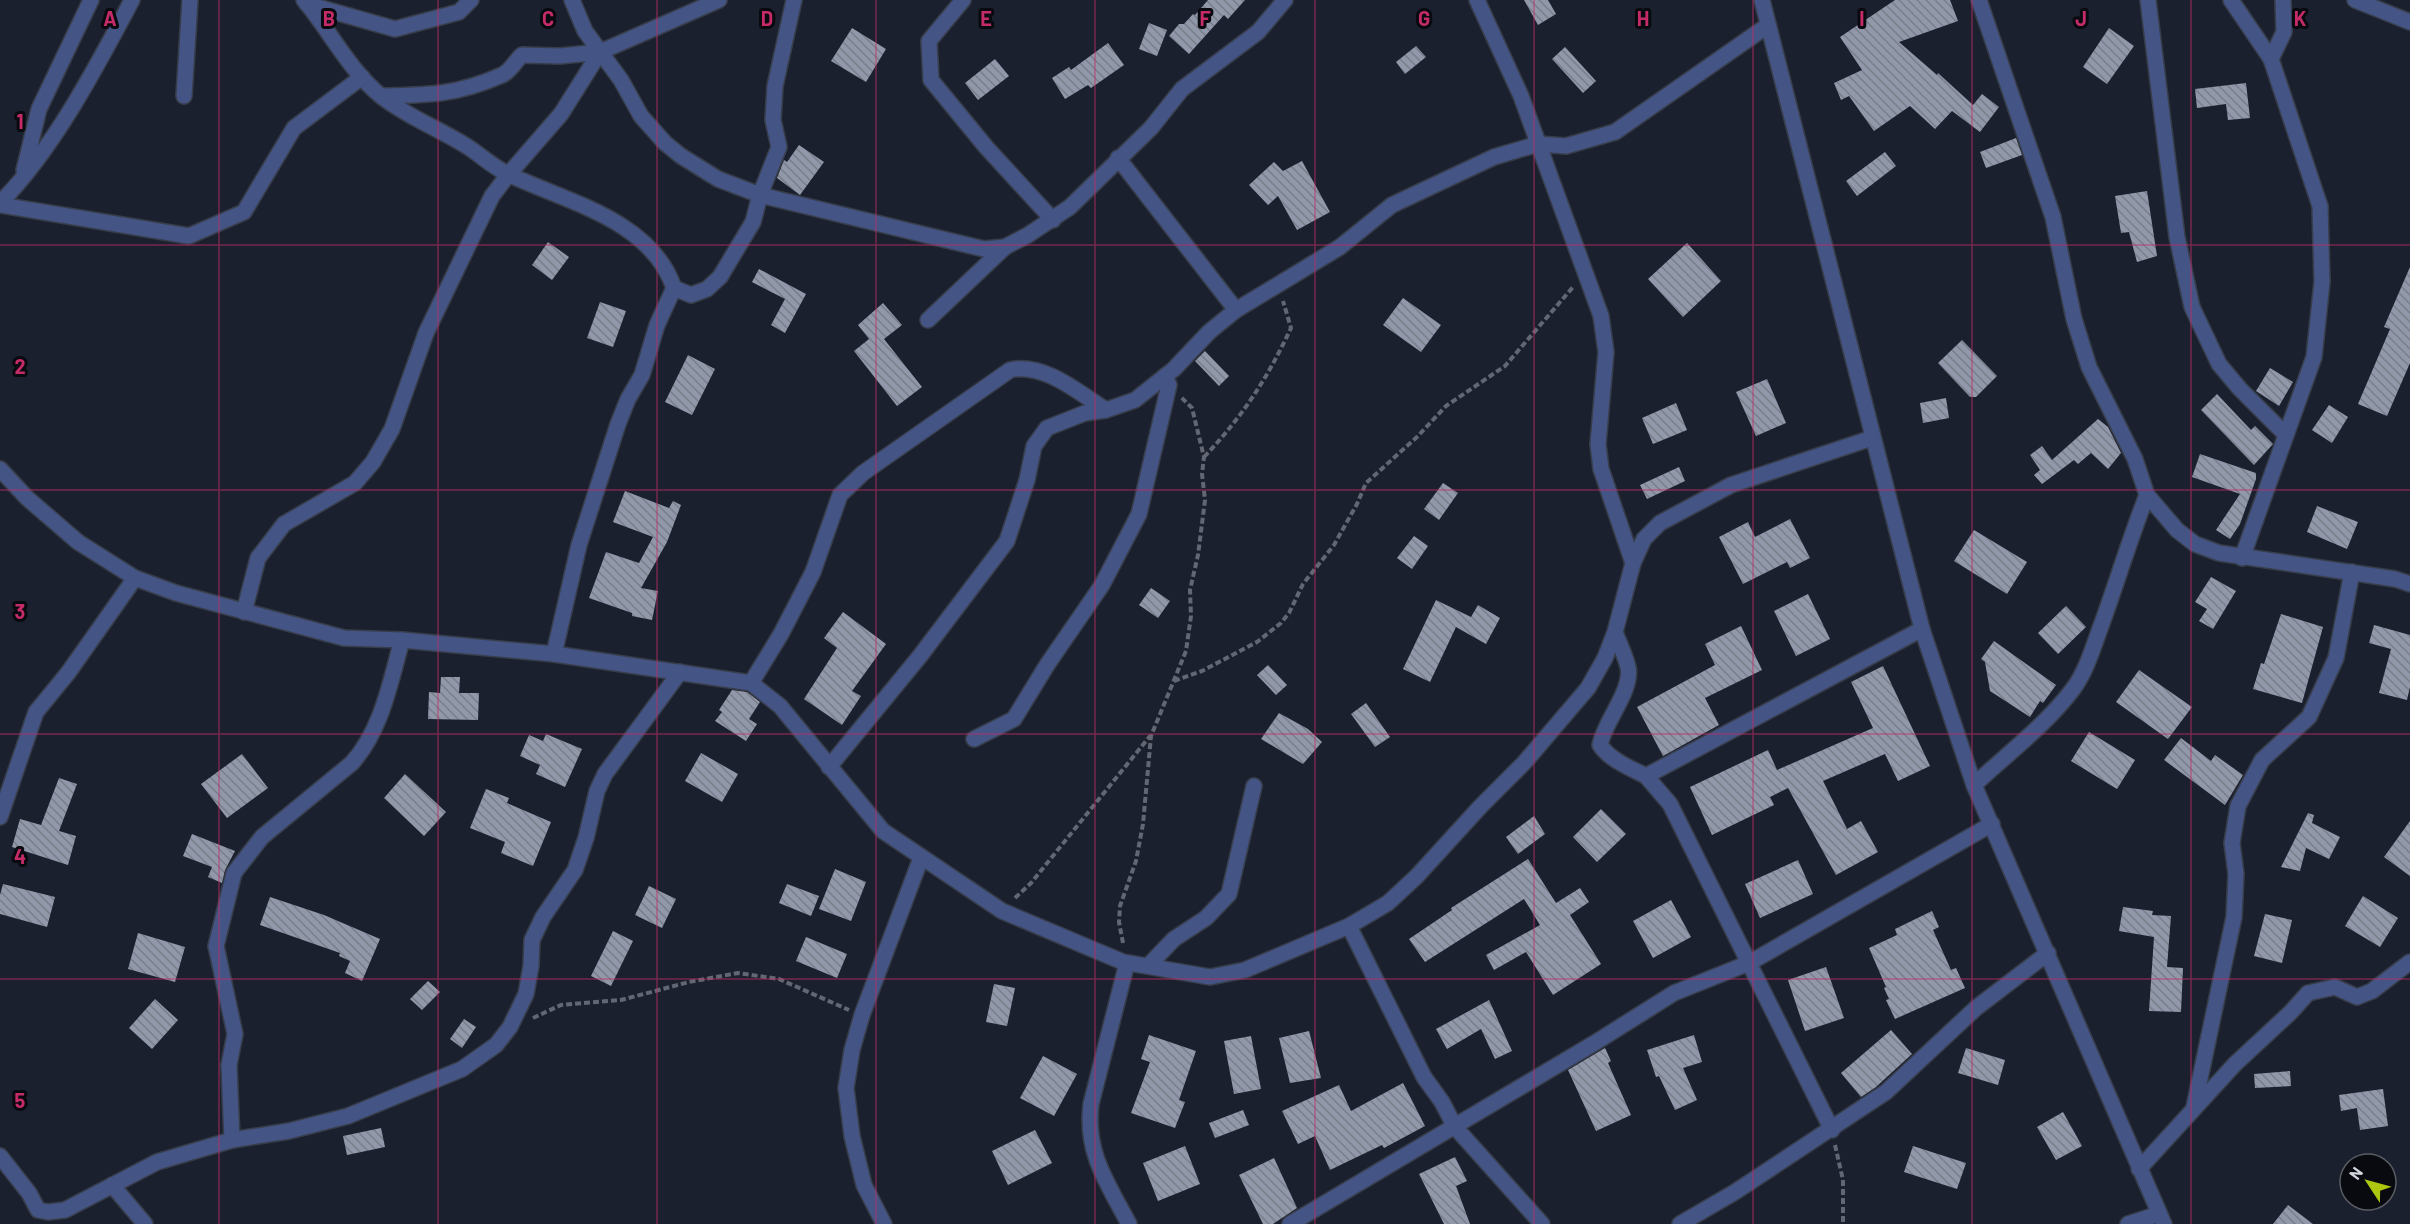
<svg xmlns="http://www.w3.org/2000/svg" width="2410" height="1224" font-family="Barlow,sans-serif">
<style>
.building{fill:url(#building-back-hatch)}
.lines{fill:none;stroke-linecap:round;stroke-linejoin:round}
.minor-casing{stroke:#383d4a;stroke-width:18}
.path{stroke:#636773;stroke-width:4;stroke-dasharray:6 3;stroke-linecap:butt}
.minor{stroke:#435485;stroke-width:15}
.grid{fill:none;stroke:#c42b68;stroke-width:1.5;stroke-opacity:0.55}
.grid-label{font-size:20px;text-anchor:middle;font-weight:bold;fill:#c42b68;stroke:#080a10;stroke-width:6;stroke-linejoin:round;paint-order:stroke}
</style>
<defs>
<pattern id="building-back-hatch" width="6" height="6" patternUnits="userSpaceOnUse" patternTransform="scale(1.5)"><rect width="6" height="6" fill="#9198a9"/><path d="M-1 5l2 2M0 0l6 6M5-1l2 2" fill="none" stroke="#787e8a"/></pattern>
</defs>
<rect width="100%" height="100%" fill="#1b202e"/>
<g class="building">
<path d="M1208,0H1245L1228,19L1224,15L1189,54L1169,36L1179,24H1184L1193,14L1195,15Z"/>
<path d="M1524,0H1548L1556,14L1538,25Z"/>
<path d="M1895,0H1950L1958,21L1899,42L1937,75L1938,73L1973,105L1982,94L1999,107L1980,132L1952,111L1935,129L1910,106L1874,131L1849,96L1841,100L1834,83L1862,70L1840,37Z"/>
<path d="M1149,23L1167,30L1157,56L1139,49Z"/>
<path d="M852,28L886,49L866,82L831,61Z"/>
<path d="M2109,28L2134,46L2107,84L2083,67Z"/>
<path d="M1108,43L1124,65L1091,88L1088,85L1065,99L1052,78L1069,67L1071,70Z"/>
<path d="M1416,46L1426,57L1405,74L1396,62Z"/>
<path d="M1565,47L1596,81L1583,93L1552,59Z"/>
<path d="M995,59L1009,76L978,100L965,83Z"/>
<path d="M2246,83L2250,118L2228,120L2226,104L2197,108L2195,89Z"/>
<path d="M2016,138L2022,155L1986,168L1980,152Z"/>
<path d="M799,145L824,162L800,195L777,178L784,160L787,162Z"/>
<path d="M1885,152L1896,166L1857,196L1846,181Z"/>
<path d="M1302,161L1330,212L1297,230L1278,196L1268,205L1249,185L1274,162L1283,171Z"/>
<path d="M2147,191L2157,256L2137,262L2129,232L2121,233L2115,196Z"/>
<path d="M548,242L569,257L552,280L532,265Z"/>
<path d="M1687,243L1721,281L1683,317L1648,279Z"/>
<path d="M2410,267V363L2387,416L2358,404L2390,329L2384,327Z"/>
<path d="M759,269L806,294L785,333L771,325L785,299L752,282Z"/>
<path d="M1403,298L1441,325L1421,352L1383,325Z"/>
<path d="M600,302L626,311L613,347L587,338Z"/>
<path d="M883,303L902,325L884,339L922,387L897,406L854,351L869,339L858,325Z"/>
<path d="M1962,340L1997,376L1976,397H1970L1938,363Z"/>
<path d="M1205,351L1229,376L1219,386L1195,361Z"/>
<path d="M688,355L715,369L692,415L665,402Z"/>
<path d="M2270,368L2293,382L2279,406L2256,391Z"/>
<path d="M1767,379L1786,423L1756,436L1736,392Z"/>
<path d="M2217,394L2251,430L2255,426L2273,444L2254,465L2201,410Z"/>
<path d="M1946,398L1949,418L1923,423L1920,403Z"/>
<path d="M1676,403L1687,430L1653,444L1642,418Z"/>
<path d="M2329,405L2348,417L2332,443L2312,430Z"/>
<path d="M2098,419L2108,427L2121,453L2108,469L2091,453L2078,464L2074,460L2042,484L2034,475L2040,470L2030,455L2042,446L2052,460Z"/>
<path d="M2200,454L2256,473V479L2240,524L2230,539L2216,530L2240,494L2192,477Z"/>
<path d="M1679,467L1685,481L1647,499L1640,485Z"/>
<path d="M1443,483L1458,493L1439,520L1424,509Z"/>
<path d="M625,491L669,508L673,501L681,505L667,542L641,588L658,591L652,620L632,616V613L589,598L606,552L639,563L653,537L613,522Z"/>
<path d="M2317,506L2358,522L2347,549L2307,532Z"/>
<path d="M1790,519L1810,558L1790,568L1787,562L1743,584L1719,537L1748,522L1755,537Z"/>
<path d="M1974,530L2027,562L2007,594L1954,561Z"/>
<path d="M1414,536L1428,546L1412,569L1397,558Z"/>
<path d="M2211,577L2236,591L2213,629L2199,621L2207,609L2195,602Z"/>
<path d="M1151,588L1170,601L1158,618L1139,605Z"/>
<path d="M1808,594L1830,639L1796,656L1774,611Z"/>
<path d="M1436,600L1471,617L1478,605L1500,618L1486,644L1456,627L1430,682L1403,669Z"/>
<path d="M2066,606L2086,627L2058,654L2038,633Z"/>
<path d="M843,612L886,644L852,691L861,696L842,725L804,699L837,648L824,638Z"/>
<path d="M2281,614L2323,627L2302,703L2253,689L2261,663L2264,664Z"/>
<path d="M2374,625L2410,635V687L2407,700L2379,693L2391,649L2369,643Z"/>
<path d="M1741,626L1762,670L1705,698L1719,725L1663,756L1637,707L1715,665L1705,644Z"/>
<path d="M1994,641L2056,685L2043,703L2040,701L2030,717L1990,691L1985,662L1981,659Z"/>
<path d="M1268,665L1287,685L1276,695L1257,675Z"/>
<path d="M1883,666L1930,766L1898,781L1885,754L1823,781L1847,829L1861,821L1878,852L1836,875L1788,788L1770,797L1774,805L1712,835L1690,787L1768,750L1777,770L1873,728L1851,682Z"/>
<path d="M2139,670L2192,707L2168,739L2116,702Z"/>
<path d="M441,677H460L459,693H479L478,720L428,719L429,692L440,693Z"/>
<path d="M732,690L747,692L760,702L749,719L757,724L746,741L715,721L722,712L719,710Z"/>
<path d="M1366,703L1390,737L1375,747L1351,714Z"/>
<path d="M1279,713L1308,729L1322,742L1303,764L1261,739Z"/>
<path d="M2089,732L2135,760L2117,789L2071,761Z"/>
<path d="M546,734L582,749L565,787L536,774L540,765L520,756L529,735L543,741Z"/>
<path d="M2181,738L2211,761L2215,755L2243,775L2225,805L2164,760Z"/>
<path d="M701,753L738,774L722,802L685,781Z"/>
<path d="M242,754L268,788L227,818L201,784Z"/>
<path d="M405,774L446,812L424,836L384,798Z"/>
<path d="M59,778L77,784L59,831L76,836L68,865L12,847L20,819L41,825Z"/>
<path d="M486,789L509,798L507,803L551,822L533,866L501,853L505,842L470,828Z"/>
<path d="M1601,809L1626,834L1597,862L1573,837Z"/>
<path d="M2308,813L2314,815L2312,823L2340,837L2329,859L2306,848L2300,871L2281,867Z"/>
<path d="M1534,816L1545,834L1518,854L1506,837Z"/>
<path d="M2410,821V876L2384,857Z"/>
<path d="M192,834L235,851L225,870L222,883L208,877L212,867L183,856Z"/>
<path d="M1528,859L1556,903L1580,888L1589,902L1570,915L1601,964L1553,995L1526,952L1494,970L1486,955L1540,925L1524,899L1425,962L1409,939L1452,910L1451,908Z"/>
<path d="M1798,860L1813,894L1760,918L1745,884Z"/>
<path d="M835,869L866,882L851,921L819,909Z"/>
<path d="M3,884L55,897L47,927L0,914V895Z"/>
<path d="M787,884L819,896L811,916L779,903Z"/>
<path d="M649,886L676,899L662,928L635,915Z"/>
<path d="M2363,896L2398,918L2380,947L2345,926Z"/>
<path d="M270,897L324,915L380,939L362,981L345,973L350,961L339,956L340,953L260,925Z"/>
<path d="M1671,900L1691,937L1653,958L1633,921Z"/>
<path d="M2123,907L2153,911L2152,915L2171,916L2167,967L2183,968L2181,1012L2149,1011L2154,937L2119,931Z"/>
<path d="M1932,911L1939,927L1933,930L1951,970L1956,968L1965,988L1895,1019L1886,1000L1889,999L1884,988L1886,987L1869,948L1897,935L1895,929Z"/>
<path d="M2265,914L2292,920L2282,963L2254,956Z"/>
<path d="M613,931L633,941L611,986L591,976Z"/>
<path d="M138,933L185,947L175,982L128,969Z"/>
<path d="M806,937L847,954L837,978L796,961Z"/>
<path d="M1826,967L1844,1018L1805,1031L1788,980Z"/>
<path d="M428,981L440,992L422,1010L410,999Z"/>
<path d="M994,984L1015,988L1007,1026L986,1022Z"/>
<path d="M155,999L178,1020L152,1049L129,1028Z"/>
<path d="M1489,1000L1512,1051L1495,1059L1481,1029L1447,1049L1436,1029Z"/>
<path d="M464,1019L476,1027L462,1048L450,1039Z"/>
<path d="M1891,1030L1912,1054L1876,1087L1861,1097L1841,1073Z"/>
<path d="M1309,1031L1321,1078L1290,1083L1279,1038Z"/>
<path d="M1149,1035L1196,1051L1179,1100L1185,1102L1175,1128L1131,1113L1150,1062L1141,1059Z"/>
<path d="M1694,1035L1702,1062L1683,1068L1697,1100L1675,1110L1659,1076L1656,1077L1647,1050Z"/>
<path d="M1251,1036L1261,1089L1234,1094L1224,1041Z"/>
<path d="M1605,1048L1611,1061L1608,1063L1631,1115L1596,1131L1568,1070Z"/>
<path d="M1966,1048L2005,1060L1998,1085L1958,1073Z"/>
<path d="M1043,1056L1077,1074L1054,1116L1020,1098Z"/>
<path d="M2290,1071L2291,1086L2255,1088L2254,1074Z"/>
<path d="M1403,1083L1425,1126L1384,1148L1382,1145L1330,1170L1315,1136L1298,1144L1282,1111L1339,1085L1351,1111Z"/>
<path d="M2383,1089L2388,1126L2360,1130L2357,1108L2341,1111L2339,1095Z"/>
<path d="M1243,1110L1249,1125L1215,1138L1209,1123Z"/>
<path d="M2063,1112L2082,1146L2056,1160L2037,1127Z"/>
<path d="M381,1128L385,1147L347,1155L343,1136Z"/>
<path d="M1035,1130L1052,1163L1008,1185L992,1151Z"/>
<path d="M1185,1146L1200,1184L1158,1201L1143,1163Z"/>
<path d="M1913,1146L1966,1163L1957,1189L1904,1172Z"/>
<path d="M1455,1157L1467,1181L1456,1186L1470,1224H1444L1419,1174Z"/>
<path d="M1274,1158L1297,1208L1273,1224H1263L1239,1175Z"/>
<path d="M2288,1205L2313,1224H2273Z"/>
</g>
<g class="lines">
<defs>
<g id="minor">
<path d="M304,0C330,31 349,70 381,96C407,117 440,129 468,147C482,156 495,169 510,175C567,202 651,220 674,288L657,325L642,375L628,399L618,424L579,545L554,654"/>
<path d="M572,0L585,31L621,80L641,116L665,143L681,156L718,179L760,195L984,249L1005,247L1028,235L1070,207L1151,128L1182,89L1258,32L1285,0"/>
<path d="M963,0L929,41L931,80L986,147L1053,220"/>
<path d="M1477,0L1521,96L1601,316L1606,352L1598,444L1601,469L1633,563"/>
<path d="M1762,0L1922,629L1974,785L2164,1224"/>
<path d="M1979,0L2053,217L2074,319L2089,367L2135,459L2147,495L2177,530L2195,544L2219,553L2395,579L2410,584"/>
<path d="M2148,0L2177,237L2192,307L2219,364L2240,389L2286,435"/>
<path d="M2231,0L2271,59"/>
<path d="M2355,0L2410,22"/>
<path d="M307,4L395,29L459,12L471,0"/>
<path d="M184,96L190,0"/>
<path d="M381,96C429,95 457,95 502,75C511,71 515,61 522,55L560,56L600,52L719,0"/>
<path d="M1118,158L1236,310"/>
<path d="M24,170L39,109L91,0"/>
<path d="M0,203C53,150 97,66 132,0"/>
<path d="M0,205L189,236L244,212L294,128L362,77"/>
<path d="M674,288L691,295L707,289L720,277L753,222L760,195L779,147L773,120L775,86L794,0"/>
<path d="M928,320L1005,247"/>
<path d="M0,469L27,498L78,542L135,578L176,593L344,638L402,640L554,654L751,683L780,706L883,831L1002,911L1123,962L1210,977L1245,970L1349,926L1388,903L1417,876L1480,807L1524,763L1588,688L1605,658L1615,632L1633,563L1644,539L1660,523L1731,485L1872,438"/>
<path d="M2242,558L2314,357L2322,282L2320,206L2271,59L2284,32L2283,0"/>
<path d="M244,612L258,558L284,524L355,483L373,462L392,429L426,333L492,196L508,175L561,114L600,52"/>
<path d="M1615,632C1619,643 1625,655 1628,667C1633,690 1604,722 1600,745C1610,760 1630,768 1646,776"/>
<path d="M751,683L781,634L813,572L840,495L863,473L1010,370C1044,362 1079,393 1106,410"/>
<path d="M974,739L1014,719L1047,665L1102,585L1139,514L1169,385L1165,376"/>
<path d="M829,767L920,656L1007,541L1027,480L1034,446L1047,428L1085,413L1106,410L1135,400L1174,369L1209,332L1236,310L1340,247L1392,205L1494,157L1538,144L1566,146L1615,132L1767,26"/>
<path d="M1974,785C2007,754 2046,725 2073,689C2087,670 2093,647 2101,626C2117,582 2130,538 2147,495"/>
<path d="M0,817L36,712L68,673L135,578"/>
<path d="M1349,926L1424,1077L1442,1102L1455,1127L1542,1224"/>
<path d="M1127,963L1091,1104C1085,1153 1107,1182 1129,1224"/>
<path d="M1149,965L1174,939L1206,918L1229,894L1254,786"/>
<path d="M2194,1107L2234,917L2236,874L2232,843L2238,806L2262,760L2309,717L2336,658L2352,572"/>
<path d="M1832,1130L1670,804L1646,776L1922,629"/>
<path d="M232,1140L229,1065L235,1034L216,946L234,873L262,837L352,763C382,729 390,683 402,640"/>
<path d="M0,1156L29,1193L38,1210L48,1212L65,1210L157,1162L232,1140L289,1131L348,1116L462,1069L496,1045L510,1027L526,994L531,966L532,940L543,917L575,870L586,838L597,791L605,774L680,672"/>
<path d="M2139,1169L2235,1064L2291,1012L2308,993L2335,987L2357,997L2372,991L2410,962"/>
<path d="M112,1185L145,1224"/>
<path d="M884,1224L864,1185L852,1136L846,1088L852,1050L862,1015L921,858"/>
<path d="M1290,1224L1593,1044L1674,993L1749,963L1992,824"/>
<path d="M1680,1224L1735,1192L1886,1092L1976,1008L2048,953"/>
<path d="M2128,1224L2159,1214"/>
</g>
</defs>
<use href="#minor" class="minor-casing"/>
<g class="path">
<path d="M1204,457C1243,416 1267,379 1291,328L1283,301"/>
<path d="M1174,681L1202,671L1257,642L1281,623L1289,613L1303,584L1334,545L1357,504L1366,483L1417,437L1446,406L1505,366L1573,287"/>
<path d="M1015,898L1031,883L1150,736"/>
<path d="M1123,943L1119,922L1120,906L1136,861L1143,824L1151,736L1186,651L1191,616L1190,590L1198,555L1205,500L1202,474L1204,457L1192,408L1181,397"/>
<path d="M533,1018L561,1005L621,1000L689,982L738,973L779,979L849,1010"/>
<path d="M1835,1145L1843,1180V1224"/>
</g>
<use href="#minor" class="minor"/>
</g>
<path class="grid" d="M219,0V1224M438,0V1224M657,0V1224M876,0V1224M1095,0V1224M1315,0V1224M1534,0V1224M1753,0V1224M1972,0V1224M2191,0V1224M0,245H2410M0,490H2410M0,734H2410M0,979H2410"/>
<g class="grid-label">
<text x="110" y="26">A</text>
<text x="329" y="26">B</text>
<text x="548" y="26">C</text>
<text x="767" y="26">D</text>
<text x="986" y="26">E</text>
<text x="1205" y="26">F</text>
<text x="1424" y="26">G</text>
<text x="1643" y="26">H</text>
<text x="1862" y="26">I</text>
<text x="2081" y="26">J</text>
<text x="2300" y="26">K</text>
<text x="20" y="129">1</text>
<text x="20" y="374">2</text>
<text x="20" y="619">3</text>
<text x="20" y="864">4</text>
<text x="20" y="1108">5</text>
</g>
<g transform="translate(2368 1182) rotate(306)"><circle r="28" fill="#080a10" stroke="#595c63" stroke-width="1.5"/>
<path d="M0-4.5L10 22L0 15L-10 22Z" fill="#adc60f"/>
<text y="-9" font-size="16" font-weight="bold" text-anchor="middle" fill="#d2d6df">N</text>
</g>
</svg>
